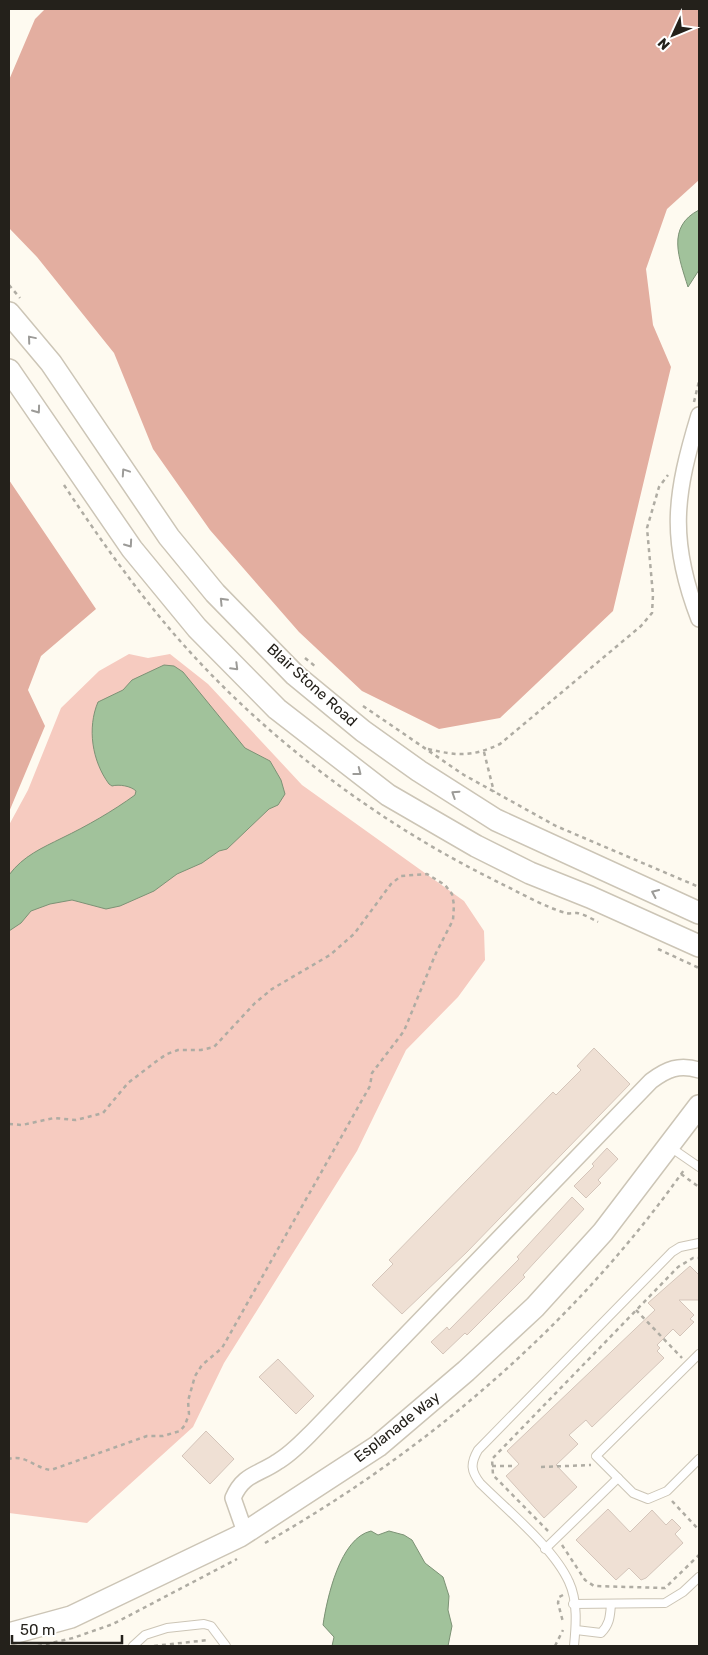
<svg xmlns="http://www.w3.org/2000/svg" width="708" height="1655" font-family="Rubik,sans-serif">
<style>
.green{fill:#f6cbc0}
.forest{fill:#e3aea0}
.water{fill:#a1c29b;stroke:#7c9275}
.building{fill:#efe0d4;stroke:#d4c5ba}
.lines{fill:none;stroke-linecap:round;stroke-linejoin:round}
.lane-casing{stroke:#ccc5b6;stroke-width:10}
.street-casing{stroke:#ccc5b6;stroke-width:18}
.secondary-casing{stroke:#ccc5b6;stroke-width:24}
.path{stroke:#afaca3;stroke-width:2.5;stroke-dasharray:4 4;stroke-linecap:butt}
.lane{stroke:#fff;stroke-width:8}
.street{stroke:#fff;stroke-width:15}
.secondary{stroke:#fff;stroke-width:21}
.oneway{stroke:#9c9b98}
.labels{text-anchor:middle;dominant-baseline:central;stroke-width:4;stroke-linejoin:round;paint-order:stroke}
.street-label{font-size:15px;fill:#24211b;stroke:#fff}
</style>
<rect width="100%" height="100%" fill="#fefaf0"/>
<path class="green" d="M129,654L148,658L170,654L208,684L302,785L464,901L484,931L485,960L458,997L406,1050L357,1151L224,1363L193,1427L87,1523L9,1513V825L28,790L61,708L99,671Z"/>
<g class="forest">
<path d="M45,9H699V180L667,209L646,269L653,325L671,367L613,611L500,718L439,729L362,691L299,632L210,530L153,449L114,353L37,257L9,228V80L35,19Z"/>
<path d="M9,480L96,609L41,656L28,690L45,726L9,812Z"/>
</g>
<g class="water">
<path d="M699,210V270L688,287C679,258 666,227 699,210Z"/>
<path d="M164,665L174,666L183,672L245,748L270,761L281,780L285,794L278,805L269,809L227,849L219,851L202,863L177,874L154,891L120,906L106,909L72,900L50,904L31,911L21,923L9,931V875C23,856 42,848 62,838C87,826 113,811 135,795L136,791C131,786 119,784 112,786L109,784C92,761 87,728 98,702L123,690L132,680Z"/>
<path d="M371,1531L378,1535L389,1531L404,1535L412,1540L425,1563L443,1577L449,1596L448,1610L452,1626L448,1646H332L334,1637L323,1625C327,1598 340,1538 371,1531Z"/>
</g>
<g class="building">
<path d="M594,1048L630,1084L467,1252L402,1314L372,1285L393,1264L389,1260L553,1092L556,1095L581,1070L577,1066Z"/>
<path d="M607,1148L618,1159L598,1180L601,1183L586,1198L574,1186L594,1166L592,1164Z"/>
<path d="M572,1197L584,1209L523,1275L525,1277L467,1335L465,1333L443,1354L431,1342L447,1327L449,1330L519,1259L517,1257Z"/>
<path d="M690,1266L699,1275V1300H679L694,1315L690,1319L694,1322L680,1336L673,1329L657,1345L660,1348L657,1351L664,1358L592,1427L586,1420L569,1435L578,1444L556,1465L577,1487L544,1518L506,1476L519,1464L507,1451L655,1310L648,1303Z"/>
<path d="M278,1359L314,1396L296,1414L259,1377Z"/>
<path d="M206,1431L234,1459L210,1484L182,1456Z"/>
<path d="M608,1509L630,1532L652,1510L666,1525L672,1519L681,1528L675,1534L683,1543L646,1578L641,1580L629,1568L616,1580L576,1540Z"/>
</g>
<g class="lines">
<defs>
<g id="lane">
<path d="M670,1147L699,1167"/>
<path d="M699,1354L596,1456L633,1493L648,1499L667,1491L699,1459"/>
<path d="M545,1549L618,1478"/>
<path d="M573,1604L665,1603L683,1592L699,1577"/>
<path d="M576,1630L601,1633C610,1624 610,1616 611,1604"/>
<path d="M133,1646L145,1635L167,1628L204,1624L211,1626L226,1646"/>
<path d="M574,1646C576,1626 578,1601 569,1582C554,1548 507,1510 480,1483C471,1471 470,1464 478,1450L672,1252L680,1247L699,1243"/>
</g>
<g id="street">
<path d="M699,415C675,494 668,539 699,619"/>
<path d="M245,1532L233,1498C243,1474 258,1475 277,1462C291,1454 302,1442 313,1431L651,1081C667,1069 679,1064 699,1070"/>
</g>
<g id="secondary">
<path d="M9,313L51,363L169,537L215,593L295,675L363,731L419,771L496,820L699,913"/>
<path d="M9,370L132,549L197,628L277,709L388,795L476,846L530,873L590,897L699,946"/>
<path d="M9,1634L71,1617L240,1536L378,1446L466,1371L535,1307L603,1232L699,1106"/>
</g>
</defs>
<use href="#lane" class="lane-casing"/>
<use href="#street" class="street-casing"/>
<use href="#secondary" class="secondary-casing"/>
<g class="path">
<path d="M9,285L20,298"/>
<path d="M694,402L699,381"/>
<path d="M64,485C91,526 119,566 150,605C242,721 367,818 500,883C518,892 547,908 566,913C569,914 573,913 577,913C584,914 592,919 598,922"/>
<path d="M305,658L316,667"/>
<path d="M363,706L464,775L556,826L699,887"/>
<path d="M428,749C457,756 472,757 500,744L641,626L652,613L653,595L647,528L659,487L668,475"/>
<path d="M484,752L494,792"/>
<path d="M658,949L699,968"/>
<path d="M9,1124L22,1125L54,1118L76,1120L103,1113L128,1083L158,1060L167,1054L178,1050H201L214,1047L255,1003L272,989L330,955L354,934L391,884L401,876L427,874L445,885L452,894L454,905L453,920L436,953L404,1031L372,1073L370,1086L222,1348L202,1365L195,1376L188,1401L189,1414L185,1425L180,1431L163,1436H147L51,1470C34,1468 26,1454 9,1459"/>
<path d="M681,1174L699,1187"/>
<path d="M636,1310L682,1358"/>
<path d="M492,1466H516"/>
<path d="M541,1467L591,1465"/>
<path d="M672,1501L699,1530"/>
<path d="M548,1531L493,1475L492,1459L678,1267L693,1258H699"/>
<path d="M265,1543C428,1450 575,1324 684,1170"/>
<path d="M562,1545L585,1580L594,1586L665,1588L699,1555"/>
<path d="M563,1595L559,1597L558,1603L563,1622"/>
<path d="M38,1646L73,1638L113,1624L237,1559"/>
<path d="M154,1646L208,1640"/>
<path d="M555,1646L563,1630"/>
</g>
<use href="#lane" class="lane"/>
<use href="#street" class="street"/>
<use href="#secondary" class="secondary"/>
</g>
<defs><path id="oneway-chevron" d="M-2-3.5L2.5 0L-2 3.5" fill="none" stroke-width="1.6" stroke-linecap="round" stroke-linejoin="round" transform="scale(1.25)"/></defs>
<g class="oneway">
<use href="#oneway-chevron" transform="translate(31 339) rotate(-130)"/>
<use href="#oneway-chevron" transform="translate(37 410) rotate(54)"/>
<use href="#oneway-chevron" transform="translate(125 472) rotate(-124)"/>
<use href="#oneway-chevron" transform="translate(129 544) rotate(55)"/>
<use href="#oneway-chevron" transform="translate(223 601) rotate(-134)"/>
<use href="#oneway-chevron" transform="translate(235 667) rotate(45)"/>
<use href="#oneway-chevron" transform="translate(358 772) rotate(38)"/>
<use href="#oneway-chevron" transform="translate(455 794) rotate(-147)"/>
<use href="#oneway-chevron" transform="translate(655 893) rotate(-156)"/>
</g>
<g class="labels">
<g class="street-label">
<text transform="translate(312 685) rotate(42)">Blair Stone Road</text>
<text transform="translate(397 1427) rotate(-38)">Esplanade Way</text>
</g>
</g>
<rect width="708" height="1655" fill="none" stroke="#24211b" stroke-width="20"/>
<g transform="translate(673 35) rotate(226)" stroke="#ffffff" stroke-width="4" paint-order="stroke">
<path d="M0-4L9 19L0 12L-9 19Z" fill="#24211b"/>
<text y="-8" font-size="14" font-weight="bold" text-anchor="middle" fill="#24211b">N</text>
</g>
<path d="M12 1635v8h110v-8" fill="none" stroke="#24211b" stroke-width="2.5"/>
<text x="20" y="1635" font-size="15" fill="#24211b" stroke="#ffffff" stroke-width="4" paint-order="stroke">50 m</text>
</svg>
